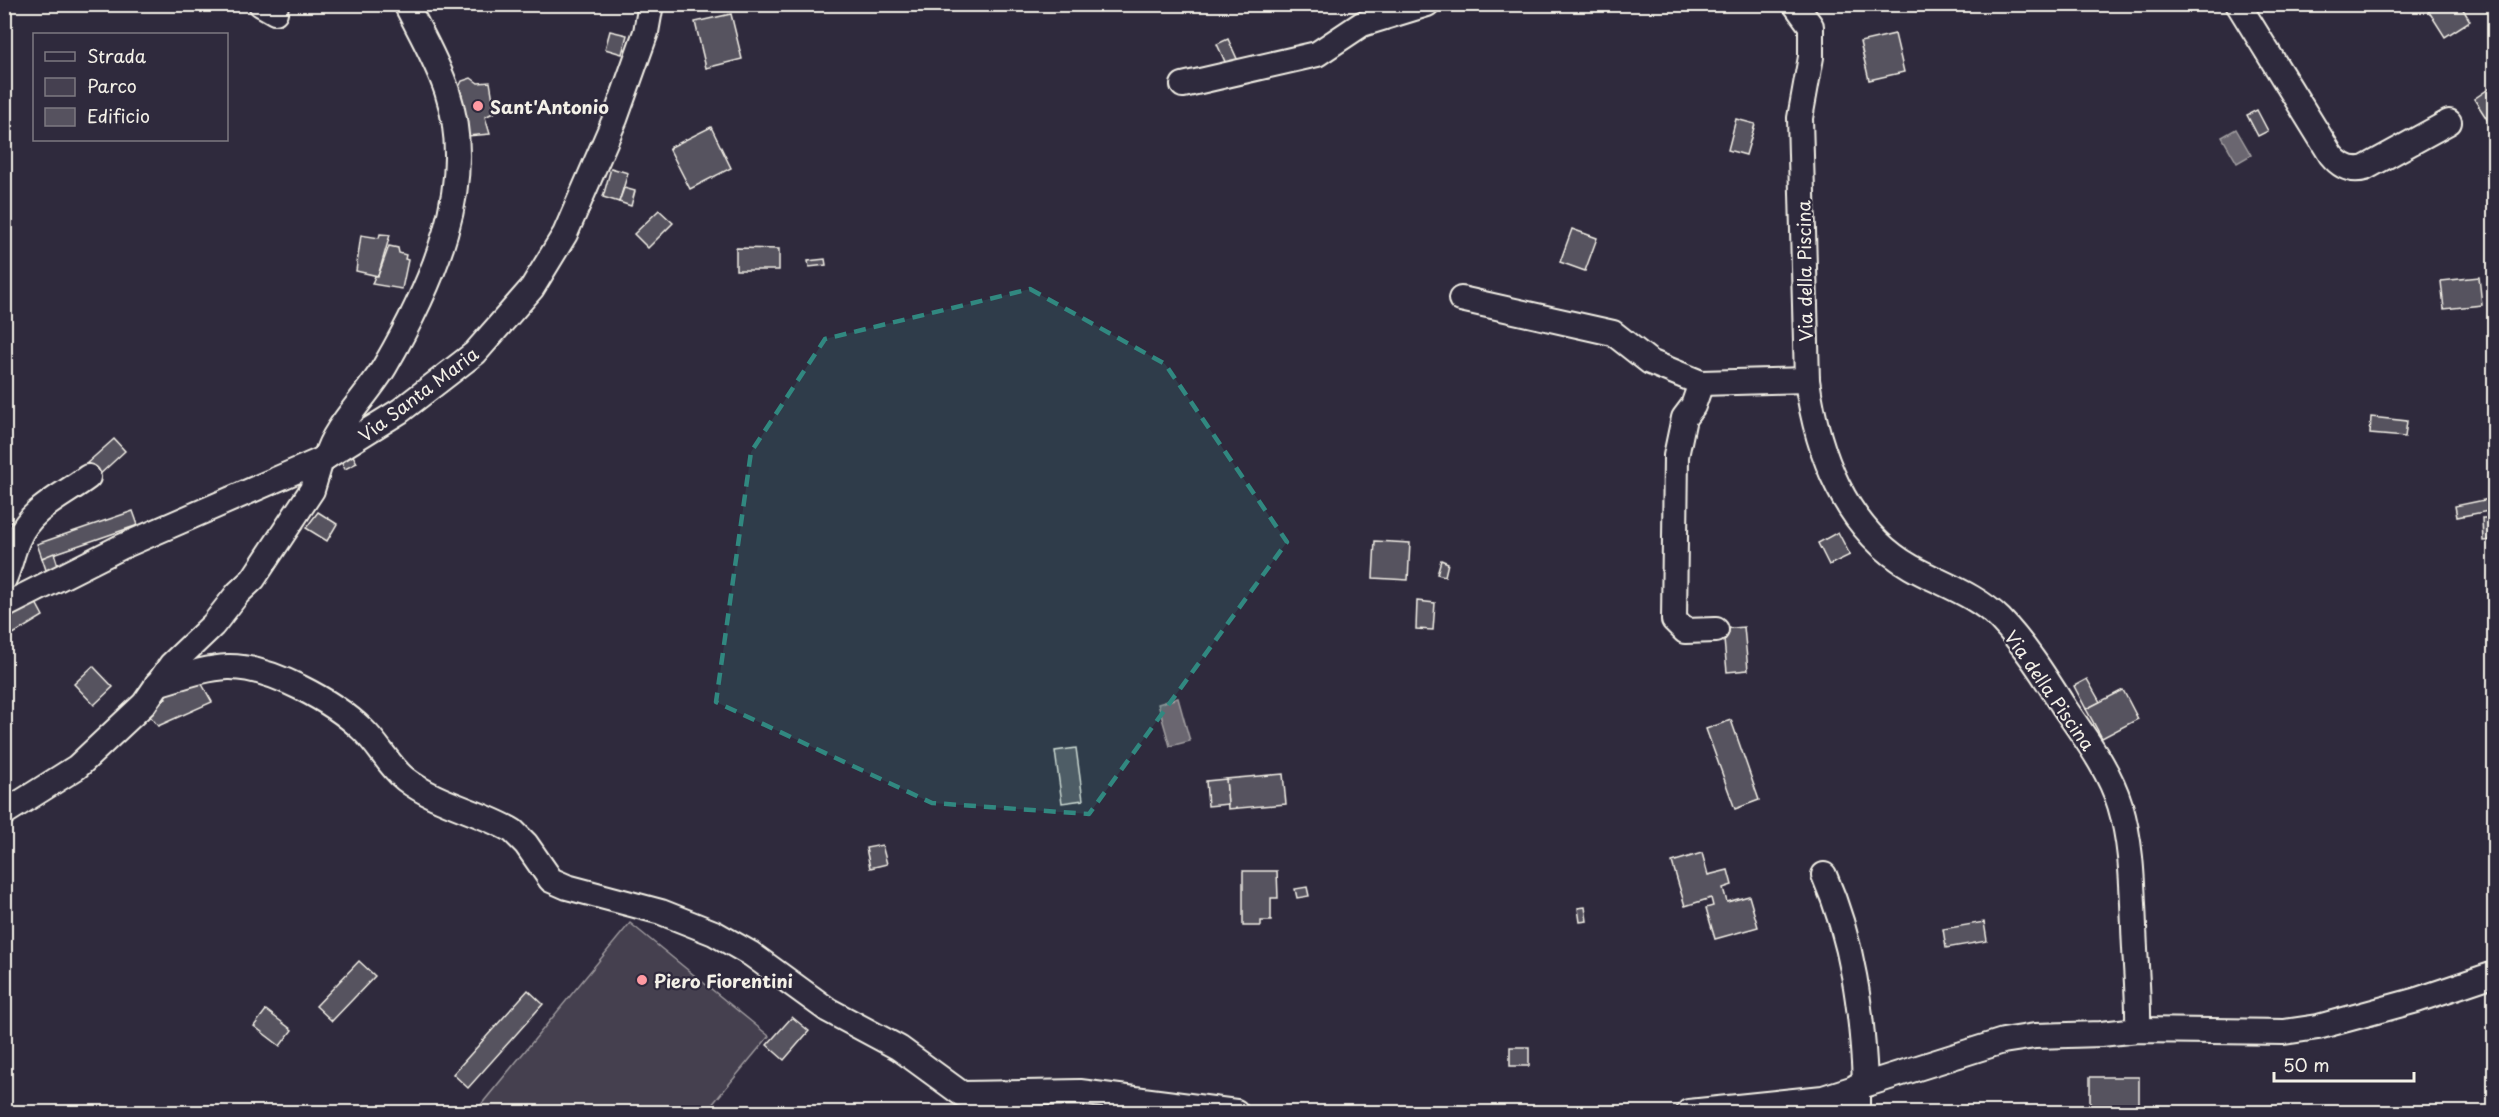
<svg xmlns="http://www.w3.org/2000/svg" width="2499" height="1117" font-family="'Playpen Sans',sans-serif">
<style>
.green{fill:#454050;stroke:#9c989c;stroke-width:1.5}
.water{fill:#6a6670;stroke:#a19ea0;stroke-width:1.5}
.building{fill:#56525f;stroke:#f4f1e8;stroke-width:1.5}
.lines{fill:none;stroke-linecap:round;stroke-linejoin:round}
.minor-casing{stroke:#f4f1e8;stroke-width:28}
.minor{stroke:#2f2a3d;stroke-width:24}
.marked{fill:#318880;fill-opacity:0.2;stroke:#318880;stroke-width:4.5;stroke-dasharray:12 8;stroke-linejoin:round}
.poi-dot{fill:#ff9aa2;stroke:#2f2a3d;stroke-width:2}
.labels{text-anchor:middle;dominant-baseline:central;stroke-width:4.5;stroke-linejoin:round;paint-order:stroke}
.poi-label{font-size:18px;font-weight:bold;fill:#f4f1e8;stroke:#2f2a3d;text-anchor:start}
.street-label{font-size:18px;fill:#f4f1e8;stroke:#2f2a3d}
</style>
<rect width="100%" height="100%" fill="#2f2a3d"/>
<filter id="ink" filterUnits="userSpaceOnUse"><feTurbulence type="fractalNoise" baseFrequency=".0167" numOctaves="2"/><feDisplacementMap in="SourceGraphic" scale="12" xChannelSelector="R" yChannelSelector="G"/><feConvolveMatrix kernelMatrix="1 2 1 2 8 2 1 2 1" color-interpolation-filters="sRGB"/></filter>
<g filter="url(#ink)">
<path class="green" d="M630,923L769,1036L706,1112H475Z"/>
<g class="water">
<path d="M2236,129L2251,155L2237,163L2222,137Z"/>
<path d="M1178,698L1190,741L1170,746L1158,704Z"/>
</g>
<g class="building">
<path d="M2424,4H2460L2470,21L2445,37Z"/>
<path d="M731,14L742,59L706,68L695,22Z"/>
<path d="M610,31L627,35L622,54L605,49Z"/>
<path d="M1895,34L1904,72L1869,80L1860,42Z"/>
<path d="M1228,39L1238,61L1227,66L1217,44Z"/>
<path d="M471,78L478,83L490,82L495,112L485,117L490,134L467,136L459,87L462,81Z"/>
<path d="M2490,88L2494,94V125L2492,127L2474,99Z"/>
<path d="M2257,110L2268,131L2258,136L2247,115Z"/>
<path d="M1736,119L1755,124L1746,155L1728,150Z"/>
<path d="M711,127L731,168L690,189L669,148Z"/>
<path d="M611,168L628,173L619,202L603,197Z"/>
<path d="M624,188L635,191L631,206L619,202Z"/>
<path d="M659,210L673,223L648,248L634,234Z"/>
<path d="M1572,229L1597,238L1585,271L1560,262Z"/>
<path d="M380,234L390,235L378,276L356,271L361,235L379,238Z"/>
<path d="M389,246L398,248L399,253L406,255L405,259L408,260L402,289L372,284L375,276H378Z"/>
<path d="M736,248L779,249V270H736Z"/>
<path d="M825,259L826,265L809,267L808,261Z"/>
<path d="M2479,277L2482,305L2444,309L2441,281Z"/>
<path d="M2371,417L2407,421L2405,437L2370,434Z"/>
<path d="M114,439L125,451L97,477L86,464Z"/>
<path d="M351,452L357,463L345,469L339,458Z"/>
<path d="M2494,498V510L2457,517L2455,506Z"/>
<path d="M133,511L138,525L42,558L37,544Z"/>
<path d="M318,512L337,524L327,541L306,528Z"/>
<path d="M2482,518H2494V540L2483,541Z"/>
<path d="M1838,532L1850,555L1829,565L1818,543Z"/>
<path d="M1375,541L1410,543L1408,580L1373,578Z"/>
<path d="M54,553L60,572L48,576L42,558Z"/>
<path d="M1441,560L1448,563L1445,576L1437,574Z"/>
<path d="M34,599L43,616L5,639L4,613Z"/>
<path d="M1417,601L1435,603L1433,630L1416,629Z"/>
<path d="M1744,627L1748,670L1727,672L1723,629Z"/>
<path d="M93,666L113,687L94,705L74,684Z"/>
<path d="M198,677L212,702L158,726L149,715L166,698L163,694Z"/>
<path d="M2087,679L2100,702L2086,709L2074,686Z"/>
<path d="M2123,690L2138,719L2102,738L2086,709Z"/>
<path d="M1731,720L1759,800L1735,809L1706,729Z"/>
<path d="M1076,748L1083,800L1062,803L1055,751Z"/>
<path d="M1283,774L1286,804L1228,809L1226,779Z"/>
<path d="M1226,779L1228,804L1208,806L1206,781Z"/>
<path d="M882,845L887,864L870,868L866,848Z"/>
<path d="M1702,853L1708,875L1728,870L1732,885L1723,888L1727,902L1749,896L1758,927L1715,939L1706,908L1713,906L1711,898L1685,906L1672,862Z"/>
<path d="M1243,871H1277L1278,898H1271V921H1261V926H1243Z"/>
<path d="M1307,887L1309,896L1297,898L1295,889Z"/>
<path d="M1585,907L1587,921L1580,922L1578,908Z"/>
<path d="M1984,922L1987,941L1946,948L1943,929Z"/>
<path d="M359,961L375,976L332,1021L316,1006Z"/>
<path d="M528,990L543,1004L468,1088L453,1074Z"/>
<path d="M266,1010L292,1030L280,1046L254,1026Z"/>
<path d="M792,1017L809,1031L784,1060L767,1045Z"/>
<rect x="1510" y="1047" width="19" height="19"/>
<rect x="2090" y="1077" width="49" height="32"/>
</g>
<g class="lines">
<defs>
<g id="minor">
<path d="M261,4L275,12L276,4"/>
<path d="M1795,4L1811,26V57L1800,118L1807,380C1817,452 1845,529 1911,567C1941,584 1975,594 2000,619C2025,645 2045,677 2064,707C2085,738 2109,769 2120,805C2132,845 2132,885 2134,926C2135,961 2139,996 2138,1030"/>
<path d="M2238,4L2331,155C2340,166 2351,172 2365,168L2449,122"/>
<path d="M1183,85L1317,54L1362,24L1427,4"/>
<path d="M1461,299L1613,333L1650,362L1701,383L1807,380"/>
<path d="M1701,383L1693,406L1684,418L1676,456L1674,620L1685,631L1716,630"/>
<path d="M326,457C333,428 369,394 385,366C432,285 478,185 447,91C437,61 420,32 406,4"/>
<path d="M4,579C10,566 12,552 18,539C31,508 63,496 88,477"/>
<path d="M4,606L121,547L321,460L400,411L475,353L532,288L565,234L615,119L646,32L651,4"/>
<path d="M157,684C181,677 204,668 228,667C270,666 334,702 363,730C379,745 388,765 405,779C437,804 479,811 513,831L526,844L551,880L567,887L661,912L714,933L751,954L828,1010L899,1048L962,1094L1080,1092L1236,1112"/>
<path d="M4,813L77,767L144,704L171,665L213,625L238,593L253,579L312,490L321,460"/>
<path d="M1824,875C1853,941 1862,1011 1865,1082"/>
<path d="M1689,1112L1823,1098L2003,1041L2035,1036L2101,1034L2138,1030L2284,1032L2318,1027L2417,1000L2494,974"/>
<path d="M1857,1112V1086"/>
</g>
</defs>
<use href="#minor" class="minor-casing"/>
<use href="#minor" class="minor"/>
</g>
</g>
<path class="marked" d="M1030,289L1165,364L1287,542L1089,814L932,803L716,702L751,452L825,339Z"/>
<g class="poi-dot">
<circle cx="478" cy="106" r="6"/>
<circle cx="642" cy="980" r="6"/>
</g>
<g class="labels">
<g class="poi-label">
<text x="490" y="106">Sant'Antonio</text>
<text x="654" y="980">Piero Fiorentini</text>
</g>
<g class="street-label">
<text transform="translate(1804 271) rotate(-91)">Via della Piscina</text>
<text transform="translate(418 394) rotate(-37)">Via Santa Maria</text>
<text transform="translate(2050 690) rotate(55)">Via della Piscina</text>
</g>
</g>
<rect width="2499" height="1117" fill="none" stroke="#2f2a3d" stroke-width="24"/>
<rect x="12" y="12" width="2475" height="1093" fill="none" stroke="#f4f1e8" stroke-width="2" filter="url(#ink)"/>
<rect x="33" y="33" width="195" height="108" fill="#2f2a3d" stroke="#7e7a81" stroke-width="1.5"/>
<rect x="45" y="52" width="30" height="9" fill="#2f2a3d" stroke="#7e7a81" stroke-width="1.5"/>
<text x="87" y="63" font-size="18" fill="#f4f1e8">Strada</text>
<rect x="45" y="78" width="30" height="18" fill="#454050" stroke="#7e7a81" stroke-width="1.5"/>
<text x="87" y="93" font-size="18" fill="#f4f1e8">Parco</text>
<rect x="45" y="108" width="30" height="18" fill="#56525f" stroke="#7e7a81" stroke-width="1.5"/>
<text x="87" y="123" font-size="18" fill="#f4f1e8">Edificio</text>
<path d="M2274 1072v9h140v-9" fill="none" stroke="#f4f1e8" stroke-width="3"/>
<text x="2283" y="1072" font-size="18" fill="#f4f1e8" stroke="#2f2a3d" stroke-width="4.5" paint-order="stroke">50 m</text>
</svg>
